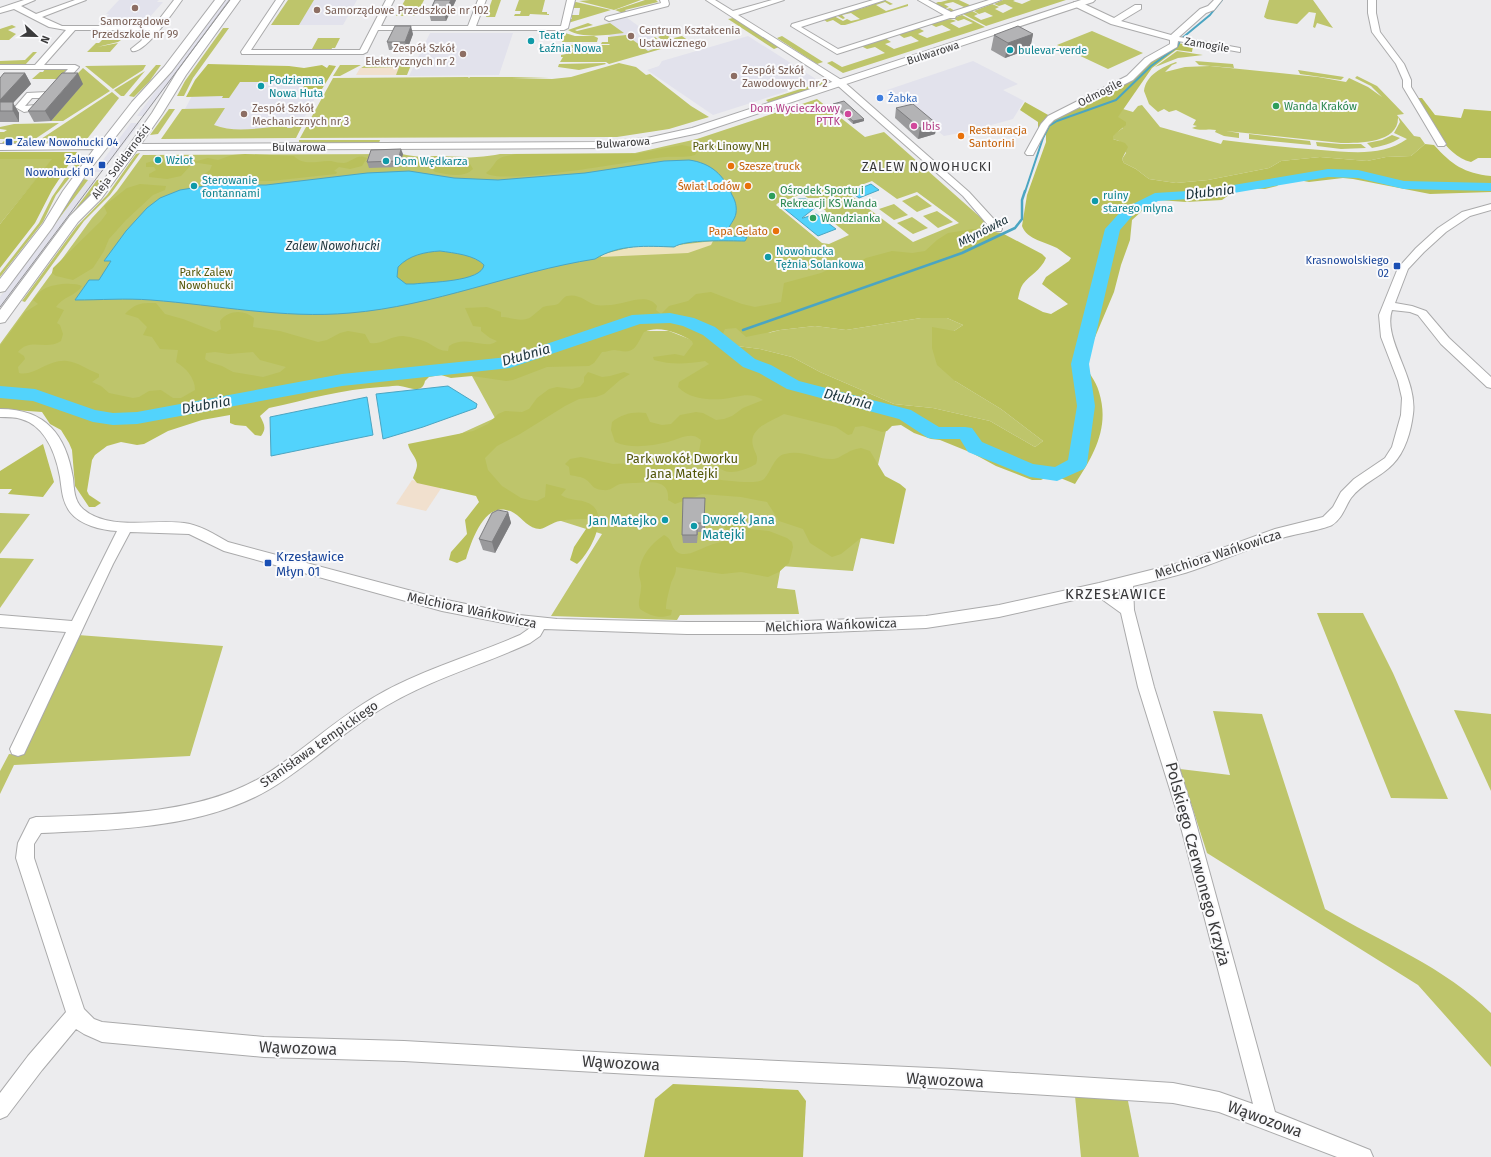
<svg xmlns="http://www.w3.org/2000/svg" width="1491" height="1157" font-family="'Fira Sans',sans-serif">
<style>
.built{fill:#e2e2ec}
.industrial{fill:#f1e0ce}
.green{fill:#bec56b;fill-rule:evenodd}
.forest{fill:#b9c05b;fill-rule:evenodd}
.sand{fill:#ede3be}
.water{fill:#52d3fc;stroke:#4ba5c2;fill-rule:evenodd}
.lines{fill:none;stroke-linecap:round;stroke-linejoin:round}
.stream-far1{stroke:#4ba5c2;stroke-width:2}
.stream{stroke:#4ba5c2;stroke-width:2.5}
.river{fill:#52d3fc;fill-rule:evenodd}
.minor-casing{stroke:#aaaaab;stroke-width:2}
.tertiary-casing{stroke:#aaaaab;stroke-width:2}
.minor{fill:#fff;fill-rule:evenodd}
.tertiary{fill:#fff;fill-rule:evenodd}
.tram{stroke:#939395;stroke-width:1}
.wall{fill:#9a9a9c}
.shaded-wall{fill:#7d7d7f}
.building{fill:#b3b3b5;stroke:#7d7d7f}
.education-dot{fill:#8d6e63;stroke:#fafafc;stroke-width:1.5}
.culture-dot{fill:#0f9aa8;stroke:#fafafc;stroke-width:1.5}
.shop-dot{fill:#3f7fe0;stroke:#fafafc;stroke-width:1.5}
.leisure-dot{fill:#2e9e5b;stroke:#fafafc;stroke-width:1.5}
.hotel-dot{fill:#d1479c;stroke:#fafafc;stroke-width:1.5}
.food-dot{fill:#e8710a;stroke:#fafafc;stroke-width:1.5}
.transit-dot{fill:#1a4fb4;stroke:#fafafc;stroke-width:1.5}
.labels{text-anchor:middle;dominant-baseline:central;stroke-width:4;stroke-linejoin:round;paint-order:stroke}
.far-education-label{font-size:11px;fill:#785e54;stroke:#fafafc;text-anchor:start}
.far-culture-label{font-size:11px;fill:#0d838f;stroke:#fafafc;text-anchor:start}
.far-street-label{font-size:11px;fill:#3b3b3c;stroke:#fafafc}
.far-shop-label{font-size:11px;fill:#366cbe;stroke:#fafafc;text-anchor:start}
.far-leisure-label{font-size:11px;fill:#27864d;stroke:#fafafc;text-anchor:start}
.far-hotel-label{font-size:11px;fill:#b23c85;stroke:#fafafc;text-anchor:end}
.far-food-label{font-size:11px;fill:#c56008;stroke:#fafafc;text-anchor:start}
.far-transit-label{font-size:11px;fill:#164399;stroke:#fafafc;text-anchor:end}
.far-park-label{font-size:11px;fill:#535709;stroke:#fafafc}
.far-water-label{font-size:12px;font-style:italic;fill:#21373f;stroke:#fafafc}
.far-quarter-label{font-size:13px;letter-spacing:1px;fill:#373739;stroke:#fafafc}
.park-label{font-size:13px;fill:#535709;stroke:#fafafc}
.culture-label{font-size:13px;fill:#0d838f;stroke:#fafafc;text-anchor:start}
.street-label{font-size:13px;fill:#3b3b3c;stroke:#fafafc}
.transit-label{font-size:13px;fill:#164399;stroke:#fafafc;text-anchor:start}
.water-label{font-size:14px;font-style:italic;fill:#21373f;stroke:#fafafc}
.quarter-label{font-size:15px;letter-spacing:1px;fill:#373739;stroke:#fafafc}
.near-street-label{font-size:16px;fill:#3b3b3c;stroke:#fafafc}
</style>
<rect width="100%" height="100%" fill="#ececee"/>
<g class="built">
<path d="M119,0H159L157,2H163L148,19H142L138,24H100L109,14H106Z"/>
<path d="M224,0H231L144,116H137Z"/>
<path d="M288,0H357L343,25H271Z"/>
<path d="M626,17L667,47L637,56L596,26Z"/>
<path d="M430,33H513L499,75L409,76Z"/>
<path d="M748,36L819,81L713,115L647,70L659,66L662,61Z"/>
<path d="M973,61L1018,84L1003,90L1024,101L1013,119L970,131L944,136L887,90Z"/>
<path d="M327,77L295,134L171,135L193,94L237,79Z"/>
<path d="M131,123H140L102,172H94Z"/>
<path d="M88,180H97L0,310V297Z"/>
</g>
<g class="industrial">
<path d="M400,67L396,75H356L360,68Z"/>
<path d="M412,480L442,487L426,511L396,504Z"/>
</g>
<g class="green">
<path d="M288,0H314L299,25H271Z"/>
<path d="M405,0H424L416,16H396Z"/>
<path d="M492,0H501L495,17H486Z"/>
<path d="M519,0H545L542,12H547V14H549V15L530,14L529,16H514L515,14H520L521,11H515Z"/>
<path d="M590,0H641L614,10L579,1Z"/>
<path d="M645,0H656L658,2L625,10L628,13L625,14L615,10Z"/>
<path d="M885,0L893,4L890,5L885,2L876,5L886,11L908,4V6L845,25H841L833,20L827,22L823,19L834,16L843,21L847,19L851,21L860,19L851,13L842,15L845,18L843,19L836,15L863,8Z"/>
<path d="M948,0H959L974,7L955,13L944,10L950,8L955,11L964,7L953,2L944,4L949,7L943,9L934,4L938,2H941Z"/>
<path d="M1003,0H1015L1013,1L1022,4L1031,0H1066L986,26L963,14L972,11L978,14L974,16L981,20L993,16L985,12L979,14L974,11L992,4L999,7L995,9L1003,13L1013,8L1005,4L999,6L994,4Z"/>
<path d="M1269,0H1313L1333,28L1317,23L1315,28L1313,27L1316,13L1309,12L1297,24L1267,19L1264,17Z"/>
<path d="M576,2L611,10L568,23L569,19H572V16L570,15H579L580,8H572L573,3Z"/>
<path d="M962,15L985,27L843,73L827,63L832,61L842,67L885,53L875,47L867,49L861,46L885,38L891,42L885,44L894,49L919,41L911,36L904,38L898,34L918,28L924,31L918,34L927,38L951,30L942,25L936,27L930,24C938,21 949,17 956,21L950,23L959,28L973,23L964,19L958,21L953,18Z"/>
<path d="M733,18L779,47L774,49L728,19Z"/>
<path d="M588,23L593,25L575,30L577,31L610,23L624,33C607,35 583,39 568,30Z"/>
<path d="M12,25L16,27L8,30L16,34L9,40H0V29Z"/>
<path d="M223,28H229L193,78L184,96H177L185,81Z"/>
<path d="M1092,31L1143,53L1108,69L1057,45Z"/>
<path d="M565,33L575,36H594L598,38L597,42H562Z"/>
<path d="M665,34L671,38L670,39L673,40H675L674,38L682,36L689,41L671,46L658,37Z"/>
<path d="M626,35L648,51L662,46L652,39L655,37L668,47L609,64L606,62H560L563,57H561V55L566,54V52H562V50L578,49L563,47L564,45H609L610,44H601L602,42H608V37Z"/>
<path d="M782,36L823,62L817,64L777,38Z"/>
<path d="M318,38H340L335,48H332L331,51C325,51 319,49 312,49Z"/>
<path d="M102,40H121L118,42L97,47L118,43L110,52H87L96,43H99Z"/>
<path d="M1177,51L1203,55L1178,58L1155,67Z"/>
<path d="M33,52H37L25,65H0V61L25,60Z"/>
<path d="M1195,61L1233,64L1234,68L1199,65Z"/>
<path d="M1176,62L1177,63L1172,65L1165,72L1185,67L1210,66L1318,77L1346,82L1349,78L1368,87L1382,97L1371,86L1355,78L1357,76L1377,86L1404,114L1397,115L1414,136L1420,137L1425,144L1411,156L1386,157L1367,161L1320,157L1281,161L1269,168L1208,180L1176,183L1149,179L1136,169L1124,163L1122,159L1126,153L1119,141L1113,139V135L1123,128L1117,117L1123,109L1133,112L1138,106L1142,105L1160,127L1221,144L1223,140C1255,144 1288,148 1321,150C1350,152 1382,157 1407,139L1394,133L1400,122L1398,117C1399,143 1360,143 1341,143L1226,131L1239,133V138L1224,136L1215,132L1216,130C1206,128 1204,132 1192,128L1197,126L1193,125L1196,120L1176,110L1169,112L1164,109L1158,112L1149,104L1144,91C1146,75 1162,67 1176,62Z"/>
<path d="M605,63L606,64L579,70L558,67L559,64Z"/>
<path d="M619,63L636,67L646,75L650,74L691,106L709,117L669,129L617,137L300,138L333,78L468,77L469,78L470,77H549L512,78L552,79L571,77Z"/>
<path d="M146,65L143,70L113,89L85,66Z"/>
<path d="M156,65H161L149,82L134,97L129,96Z"/>
<path d="M340,65H361L340,76H333Z"/>
<path d="M366,65H411L407,75H396L399,67L361,68Z"/>
<path d="M83,68L110,91L63,121H51L82,84L73,78Z"/>
<path d="M45,69H68L61,79H32L40,72H43Z"/>
<path d="M1298,70L1344,77L1341,80L1300,74Z"/>
<path d="M145,71L124,96H121L114,90Z"/>
<path d="M822,82L825,84L769,103L766,100Z"/>
<path d="M112,92L119,98L87,139H41Z"/>
<path d="M817,99L865,137L884,132L997,232L768,333L780,330L815,326L846,330L921,318H947L963,325L954,331L955,381L1001,409L1043,441L1035,447L990,421L933,408L894,404L820,372L792,357L760,349L737,346L726,343L722,336L723,334L671,319L188,408L0,395V344L92,218L117,191L143,155L402,154C426,160 476,159 500,154L635,153L697,139ZM872,181L897,199L917,192L959,223L913,242L845,191ZM802,194L808,198H821L822,200L818,204L826,211L824,215L849,235L829,244L822,243L776,205L778,203Z"/>
<path d="M225,108L214,125C236,134 265,127 288,125L287,128H292L295,124H301L302,126L296,138L161,139L182,109Z"/>
<path d="M169,109H175L158,134L150,135Z"/>
<path d="M59,123L35,139H0V132H4L7,130L0,129V127L14,124Z"/>
<path d="M1249,134L1310,141L1311,145L1249,139Z"/>
<path d="M1392,135L1400,138C1392,144 1381,146 1372,148L1367,143L1382,140Z"/>
<path d="M299,140H380L379,143H302L299,142Z"/>
<path d="M4,141H85L84,143H2Z"/>
<path d="M1316,142L1341,144H1361L1366,148L1341,149L1317,146Z"/>
<path d="M140,153L110,195L84,221L25,302L22,301L77,226L107,195L136,154Z"/>
<path d="M0,159H53L0,224Z"/>
<path d="M76,162H82L56,195L43,222L0,277V273L39,223L52,197Z"/>
<path d="M84,179L88,180L0,297L56,221L69,198Z"/>
<path d="M104,179L0,312V310L97,180Z"/>
<path d="M917,195L932,206L917,212L902,201Z"/>
<path d="M894,204L908,215L894,220L879,209Z"/>
<path d="M937,211L953,222L938,228L923,216Z"/>
<path d="M912,217L928,228L913,234L897,223Z"/>
<path d="M644,331H669L889,418L853,571L781,566L777,588L795,590L799,614L680,615L677,620L551,616L602,534L536,513L440,443L495,418L472,376Z"/>
<path d="M0,513L30,514L0,554Z"/>
<path d="M0,558L34,559L0,608Z"/>
<path d="M1317,613H1363L1393,673L1448,799L1391,798Z"/>
<path d="M78,635L223,646L190,756L14,765L0,794V771L9,754L22,755Z"/>
<path d="M1454,710L1491,714V791Z"/>
<path d="M1213,711L1262,714L1325,909C1381,942 1445,967 1491,1013V1067L1418,985L1207,853L1180,769L1230,775Z"/>
<path d="M1075,1096H1127L1139,1157H1081Z"/>
</g>
<g class="forest">
<path d="M1178,43L1193,46L1192,52L1176,50L1152,68L1118,117L1126,122V125L1113,136V139L1125,143L1128,147L1122,159L1124,163L1136,169L1149,179L1176,183L1208,180L1269,168L1281,161L1320,157L1367,161L1386,157L1411,156L1425,144L1434,145C1452,165 1464,173 1491,176V192L1430,194L1353,179L1343,178L1309,182L1288,178L1283,180L1277,186L1265,189L1243,188L1233,192L1222,200L1186,202L1158,200L1143,210L1132,220L1130,240L1121,265L1114,292L1085,361C1087,373 1096,380 1099,392C1110,427 1094,455 1075,484L1058,477L1049,476L1041,480H1032L996,466L972,453L940,440L931,439L914,433L901,425L892,426L887,431L882,432L863,426L855,427L852,434L848,435L836,427L784,414C772,421 748,428 753,446C755,454 759,455 756,464C748,469 730,476 721,469C717,467 716,462 712,459C708,456 704,456 699,452L701,440C698,438 696,436 693,436C684,435 676,440 668,442C651,446 631,449 615,442L611,430L612,422C621,414 634,411 646,413L650,422L662,425L671,424L680,415L696,412L703,413L716,420L724,419L732,416L743,408L763,400C749,391 739,397 723,399C708,400 689,399 678,387L679,382L709,364L705,361C687,364 671,365 654,360L653,357L675,354L684,356L693,344L692,341C679,333 659,325 644,332C641,337 639,342 636,346C630,354 622,351 615,350C611,350 606,352 602,352L594,363L589,366L547,367L513,380L506,381L472,376L451,378L441,375L429,377L425,381C422,395 409,387 400,386C394,385 387,387 381,387C343,389 306,400 269,408L260,416C264,424 267,428 261,436L255,435L246,426L235,425L230,423V415L202,420L168,431L144,444L137,445L121,442L107,446L95,455L92,460L87,491L89,495L101,503L95,507H89L75,486L72,450L69,443L61,430L50,424L42,412L0,409V346L25,312L38,304L33,300C36,295 40,291 44,289C53,284 73,282 82,286C76,296 62,297 56,307L64,310L57,323L60,325L63,334L61,341C46,351 30,337 18,352L24,356L25,359L18,367L19,373C34,377 48,359 67,361C78,362 88,370 99,374V377L92,382L101,386L109,393L133,398L139,397L149,391L161,390L173,398H181L195,390C195,378 186,368 176,362L178,350L160,349L152,337L143,335L147,327L138,318L125,314C136,303 140,303 156,303L165,314L183,319L216,332L221,329L220,321C228,310 244,309 254,318L253,327L280,331L318,342L327,340L340,333L348,331L365,334L370,343C381,345 390,336 403,336C411,337 424,340 430,344C437,348 440,351 448,351L449,346C467,334 486,351 497,341L490,338L481,331V327L473,326L465,308L487,307L501,312V317C511,317 522,323 531,317C535,314 539,310 543,307C548,305 554,306 558,304C561,302 563,297 567,296C579,293 586,302 596,305C600,306 606,305 611,305C625,304 647,292 657,306L656,310L661,314L669,306L688,301L696,294L711,292L742,304L755,307L781,302L784,283L821,273L833,267L854,265L866,258L892,251L912,253L925,251L937,240L948,233L973,229L1002,233L1042,254L1046,258C1041,270 1030,275 1023,284C1020,288 1019,295 1018,299L1043,312L1051,314L1068,304L1042,284L1046,277L1069,261L1071,258C1066,255 1062,251 1057,248C1046,242 1027,240 1022,226L1027,195L1046,142V133L1038,128V122L1020,110L1025,102L1050,116L1067,113L1087,105L1099,96H1103C1121,83 1139,70 1157,57C1164,51 1172,49 1178,43ZM921,318H947L963,325L954,331L932,327V348L937,365L955,381L1001,409L1043,441L1035,447L990,421L933,408L894,404L820,372L792,357L760,349L737,346L726,343L722,336L725,329L736,328L746,337L780,330L815,326L846,330ZM215,352L229,354L253,352L260,360L286,367L280,372L263,377L233,372L222,366L209,362L205,359L206,353Z"/>
<path d="M208,64L289,66L304,68L322,65L327,68L329,65L336,66L322,89L302,90L306,82H240L229,98H222L223,96L186,97L195,80Z"/>
<path d="M1417,98H1422L1435,115L1461,118L1464,109L1491,111V158H1478L1471,162C1444,155 1430,121 1417,98Z"/>
<path d="M682,145L692,147L697,152L695,155C685,158 675,156 665,157C637,160 502,186 486,173C491,169 492,167 495,163C499,156 509,156 516,154H635Z"/>
<path d="M0,152H77L52,190L35,223L0,268V224L52,159H0Z"/>
<path d="M245,154L294,156C304,167 319,160 331,161C335,162 339,163 344,163C353,161 358,153 367,158L362,166L350,169L339,167L334,171L337,172L336,174L271,181H253L240,177L223,182L203,178V175L210,170L212,165L198,163L192,164L181,176L167,179L149,177V174L156,170L154,167H146V163L153,161L165,163L181,156H186L192,160L197,161L208,158L218,160L232,155Z"/>
<path d="M435,156L466,157L473,169C463,179 447,174 435,172L433,170L437,165C423,160 419,169 407,164V161L412,158Z"/>
<path d="M140,184L166,186L165,190L153,195L126,220L109,239L104,251L93,268L73,280L56,276L52,273L53,268L101,221L107,213L104,206L127,188Z"/>
<path d="M440,251C454,253 475,255 484,266C481,282 429,282 414,284H406L396,277L398,267C409,255 425,252 440,251Z"/>
<path d="M588,372L602,377L610,376L624,372L630,374L620,380L604,394L596,397L579,399L565,406L520,434L497,446L485,458L488,470L502,486L521,498L529,500L537,501L545,497L546,484L566,489L561,495C571,502 584,498 593,506C608,519 589,554 577,564L570,560L574,547L588,526L587,519C578,519 569,519 560,521C553,522 546,528 540,529C529,529 522,518 514,513C486,497 472,539 466,559L457,563L449,560L451,552L467,534L465,520L479,502L476,496L417,483L413,478C414,475 417,469 417,465C417,457 409,452 408,444L473,431L488,424L498,414L505,411L522,412L529,409L537,398L549,389L557,387L572,389L580,387L584,382V377Z"/>
<path d="M43,444L54,482L43,497L8,494L12,489H0V471Z"/>
<path d="M861,448L870,451L885,476L900,484L906,489L894,544L861,538L841,554L832,557L810,543L803,529L779,521L767,502L741,497L702,494L675,504L668,500C670,479 651,482 636,483C631,483 625,483 620,484C614,486 611,491 603,490C591,489 593,484 585,479C582,477 575,476 570,475L569,467L565,464L570,459L581,457L613,464L664,461L673,462L677,471C691,475 753,488 764,479C771,472 774,456 785,454C802,449 818,460 833,459C838,459 842,455 847,453C851,450 856,449 861,448Z"/>
<path d="M727,523H733L750,529L769,531L787,538L792,542L793,547L789,563L779,572L768,577L741,572L722,574L676,567C676,574 674,576 671,583C669,592 666,600 666,609L672,610L671,615C660,619 650,616 640,609C637,601 641,596 641,588C642,583 639,578 639,573C640,556 651,544 664,535C673,540 670,544 675,550C684,560 699,549 708,546C714,543 720,543 726,540C729,534 728,532 724,527Z"/>
<path d="M673,1084L798,1090L806,1101L803,1157H644L655,1099Z"/>
</g>
<path class="sand" d="M713,241L711,245L688,253L600,257L603,254L637,246L674,247L678,245Z"/>
<g class="water">
<path d="M689,160C711,163 724,175 732,195C735,200 737,206 736,213C735,220 729,225 727,232L733,236L747,237L745,241C729,241 686,239 674,247C647,246 619,244 595,259C512,272 434,306 350,313C283,319 217,305 151,300C126,298 100,300 75,300L89,280H99L111,261H104L126,231L147,208L160,198L180,190L211,185H266L367,173L409,171L454,178L498,180L585,173L664,161ZM440,251C454,253 475,255 484,265C482,282 429,282 414,284H406L397,277L398,267C409,255 425,252 440,251Z"/>
<path d="M871,184L879,190L859,198L851,192Z"/>
<path d="M799,199H806L816,207L802,218H803L816,214L836,229L818,236L781,206Z"/>
<path d="M448,386L477,404L476,408L423,427L383,439L376,394Z"/>
<path d="M367,397L373,435L271,456L270,417Z"/>
</g>
<g class="lines">
<path class="stream-far1" d="M1025,192L1043,138L1049,126L1057,121L1116,100L1151,66L1177,47L1181,39L1210,15L1222,0"/>
<g class="stream">
<path d="M707,330L715,329"/>
<path d="M743,330L962,253L1015,228L1022,219V200L1025,191"/>
</g>
<path class="river" d="M1328,169L1358,170L1404,181L1491,183V191L1404,189L1358,178L1328,177L1204,198L1158,201L1133,215L1120,230L1089,364L1095,406L1087,464L1084,469L1057,481L1030,477L968,452L960,439H935L928,438L899,419L787,389L759,373L743,367L703,335L683,326L670,323L640,324L510,368L342,386L137,424L113,425L93,422L33,401L0,398V386L35,389L95,410L113,413L137,412L342,374L508,357L632,315L670,313L694,318L715,327L755,359L771,365L799,381L911,410L939,427H965L972,428L982,442L1033,464L1055,467L1068,460L1077,406L1071,364L1105,229L1123,209L1155,193L1204,190Z"/>
<defs>
<g id="minor">
<path d="M24,0H35L21,6L36,14L75,0H86L42,17L62,26H154L174,0H182C174,11 145,54 132,51L131,49L141,41L150,30H75L44,65H75L79,67L41,109L24,112L15,107L27,93L47,92L68,69H0V65H35L66,30L49,27L14,9L0,13V8ZM32,98H42L35,105L25,106Z"/>
<path d="M276,0H284L251,50H360L386,0H394L381,26H468L478,0H486L476,26H561L567,0H575L568,28L564,30H378L367,52L363,54H242L241,52Z"/>
<path d="M660,0H668L669,4L668,6L609,21L605,19L606,17L661,3Z"/>
<path d="M706,0H715L733,11L772,0H784L738,15L843,81L969,192L1001,227L1002,229L1001,231H993L963,196L837,85Z"/>
<path d="M873,0H885L801,27L838,49L944,15L918,0H928L951,12L989,0H1001L956,16L955,18H950L837,54L791,26L792,24Z"/>
<path d="M1214,0H1222L1214,10L1206,13L1179,37L1240,48V52L1178,41L1177,47L1151,62L1133,80L1054,120L1049,125L1033,155H1027L1025,153L1041,124L1048,116L1127,76L1145,58L1170,44V40L1111,24L1074,6V2H1080L1114,18L1135,5H1141V9L1121,21L1171,35L1200,9L1208,6Z"/>
<path d="M1368,0H1376V13L1380,32L1404,64L1411,80V87L1446,144L1444,146H1438L1403,87V80L1396,64L1372,32L1368,13Z"/>
<path d="M1491,204V210L1470,216L1446,232L1424,252L1408,269L1395,303L1412,306L1426,311L1449,338L1491,377V388L1487,387L1441,344L1418,315L1410,312L1392,310C1382,339 1418,378 1413,414C1411,431 1405,452 1393,464C1381,477 1362,483 1351,498C1345,507 1342,519 1332,525C1322,530 1294,534 1282,538C1252,547 1224,560 1194,570C1174,577 1153,581 1133,586L1134,610L1154,687L1193,812L1275,1112L1370,1150L1373,1157H1337L1219,1112L1173,1103L952,1089L649,1075L404,1061L264,1057L102,1042L84,1034L76,1029L42,1070L7,1116L0,1119V1093L28,1056L66,1012L16,858L18,843L30,819L36,817C107,815 196,815 260,778C300,754 334,720 376,696C421,670 472,656 520,635L530,628L442,611L224,551L189,534L130,532L113,564L24,754L18,756L12,754L10,749L66,632L0,627V615L72,621L117,531C101,530 80,525 70,512C62,501 62,490 60,477C56,455 46,426 21,419C15,417 7,417 0,417V409C46,409 66,435 73,478C74,489 74,501 83,509C108,531 153,519 184,523C200,525 214,534 228,542L442,599L519,615L557,619L687,622H782L926,616L999,605L1099,583L1187,561L1275,529L1323,517L1333,507L1341,492L1354,479L1385,458L1392,447L1401,415L1402,398L1398,381L1381,337L1379,315L1398,268L1416,248L1438,228L1462,212ZM1120,589V598L1111,592ZM1096,595L1121,613L1138,687L1177,812L1253,1104L1219,1092L1173,1083L952,1069L649,1055L404,1041L264,1037L102,1022L94,1019L84,1009L34,858V844L41,833C116,830 204,828 270,789C311,764 345,730 386,706C431,679 482,665 530,643L540,636L544,629L687,634H782L926,628L999,617Z"/>
</g>
<g id="tertiary">
<path d="M215,0H225L172,71L140,106L87,173L73,194L52,228L5,291L0,292V279L43,224L63,191L94,149L0,150V144L100,143L132,102L164,67Z"/>
<path d="M230,0H240L186,75L162,114L141,144L601,142L647,138L692,128L1081,0H1095L1093,2L699,133L647,144L601,148L137,150L101,199L78,222L5,322L0,323V310L70,216L93,193L113,168L152,113L177,72Z"/>
</g>
</defs>
<use href="#minor" class="minor-casing"/>
<use href="#tertiary" class="tertiary-casing"/>
<use href="#minor" class="minor"/>
<use href="#tertiary" class="tertiary"/>
<path class="tram" d="M0,307L230,0"/>
</g>
<g class="wall">
<path d="M435,0H456L446,21H431L429,13Z"/>
<path d="M413,34L407,50H389L387,42Z"/>
<path d="M1033,34L1030,49L1005,58L991,50L994,35Z"/>
<path d="M25,73L31,84L13,103L19,113V122H0V78Z"/>
<path d="M83,84L51,121L34,122L28,111Z"/>
<path d="M833,104L864,121L853,124L833,106Z"/>
<path d="M896,108L937,124L935,134L918,139L895,118Z"/>
<path d="M403,154L399,167L369,168L367,162Z"/>
<path d="M705,506V532H698L697,543H683L682,535Z"/>
<path d="M508,512L511,523L495,553L483,550L479,539Z"/>
</g>
<g class="shaded-wall">
<path d="M451,0H456L446,21L444,13Z"/>
<path d="M411,26L413,34L407,50L405,42Z"/>
<path d="M1033,34L1030,49L1005,58L1008,43Z"/>
<path d="M25,73L31,84L13,103L19,113V122L13,111L0,105V100Z"/>
<path d="M78,73L83,84L51,121L45,111Z"/>
<path d="M864,119V121L853,124V121Z"/>
<path d="M937,124L935,134L918,139L920,128Z"/>
<path d="M401,149L403,154L399,167L398,161Z"/>
<path d="M705,498V532L704,523Z"/>
<path d="M508,512L511,523L495,553L492,542Z"/>
</g>
<g class="building">
<path d="M435,0H451L444,13H429Z"/>
<path d="M395,26H411L405,42H387Z"/>
<path d="M1018,26L1033,34L1008,43L994,35Z"/>
<path d="M4,73H25L0,100V78Z"/>
<path d="M62,73H78L45,111H28Z"/>
<path d="M844,101L864,119L853,121L833,104Z"/>
<rect x="0" y="102" width="13" height="9"/>
<path d="M913,104L937,124L920,128L896,108Z"/>
<path d="M401,149L398,161L367,162L371,150Z"/>
<path d="M683,498H705L704,523H697V535H682Z"/>
<path d="M498,510L508,512L492,542L479,539L492,513Z"/>
</g>
<g class="education-dot">
<circle cx="135" cy="8" r="4"/>
<circle cx="317" cy="10" r="4"/>
<circle cx="631" cy="36" r="4"/>
<circle cx="463" cy="54" r="4"/>
<circle cx="734" cy="76" r="4"/>
<circle cx="244" cy="114" r="4"/>
</g>
<g class="culture-dot">
<circle cx="531" cy="41" r="4"/>
<circle cx="1010" cy="50" r="4"/>
<circle cx="261" cy="86" r="4"/>
<circle cx="158" cy="160" r="4"/>
<circle cx="386" cy="161" r="4"/>
<circle cx="194" cy="186" r="4"/>
<circle cx="1095" cy="201" r="4"/>
<circle cx="768" cy="257" r="4"/>
<circle cx="665" cy="520" r="4"/>
<circle cx="694" cy="526" r="4"/>
</g>
<circle class="shop-dot" cx="880" cy="98" r="4"/>
<g class="leisure-dot">
<circle cx="1276" cy="106" r="4"/>
<circle cx="772" cy="196" r="4"/>
<circle cx="813" cy="218" r="4"/>
</g>
<g class="hotel-dot">
<circle cx="848" cy="114" r="4"/>
<circle cx="914" cy="126" r="4"/>
</g>
<g class="food-dot">
<circle cx="961" cy="136" r="4"/>
<circle cx="731" cy="166" r="4"/>
<circle cx="748" cy="186" r="4"/>
<circle cx="776" cy="231" r="4"/>
</g>
<g class="transit-dot">
<rect x="5" y="138" width="8" height="8" rx="2"/>
<rect x="98" y="161" width="8" height="8" rx="2"/>
<rect x="1393" y="262" width="8" height="8" rx="2"/>
<rect x="264" y="559" width="8" height="8" rx="2"/>
</g>
<g class="labels">
<g class="far-education-label">
<text x="325" y="10">Samorządowe Przedszkole nr 102</text>
<text x="135" y="21" text-anchor="middle">Samorządowe<tspan x="135" dy="13">Przedszkole nr 99</tspan></text>
<text x="639" y="30">Centrum Kształcenia<tspan x="639" dy="13">Ustawicznego</tspan></text>
<text x="455" y="48" text-anchor="end">Zespół Szkół<tspan x="455" dy="13">Elektrycznych nr 2</tspan></text>
<text x="742" y="70">Zespół Szkół<tspan x="742" dy="13">Zawodowych nr 2</tspan></text>
<text x="252" y="108">Zespół Szkół<tspan x="252" dy="13">Mechanicznych nr 3</tspan></text>
</g>
<g class="far-culture-label">
<text x="539" y="35">Teatr<tspan x="539" dy="13">Łaźnia Nowa</tspan></text>
<text x="1018" y="50">bulevar-verde</text>
<text x="269" y="80">Podziemna<tspan x="269" dy="13">Nowa Huta</tspan></text>
<text x="166" y="160">Wzlot</text>
<text x="394" y="161">Dom Wędkarza</text>
<text x="202" y="180">Sterowanie<tspan x="202" dy="13">fontannami</tspan></text>
<text x="1103" y="195">ruiny<tspan x="1103" dy="13">starego mlyna</tspan></text>
<text x="776" y="251">Nowohucka<tspan x="776" dy="13">Tężnia Solankowa</tspan></text>
</g>
<g class="far-street-label">
<text transform="translate(1207 45) rotate(10)">Zamogile</text>
<text transform="translate(933 53) rotate(-18)">Bulwarowa</text>
<text transform="translate(1100 93) rotate(-27)">Odmogile</text>
<text transform="translate(623 143) rotate(-4)">Bulwarowa</text>
<text x="299" y="147">Bulwarowa</text>
<text transform="translate(121 162) rotate(-53)">Aleja Solidarności</text>
</g>
<g class="far-shop-label">
<text x="888" y="98">Żabka</text>
</g>
<g class="far-leisure-label">
<text x="1284" y="106">Wanda Kraków</text>
<text x="780" y="190">Ośrodek Sportu i<tspan x="780" dy="13">Rekreacji KS Wanda</tspan></text>
<text x="821" y="218">Wandzianka</text>
</g>
<g class="far-hotel-label">
<text x="840" y="108">Dom Wycieczkowy<tspan x="840" dy="13">PTTK</tspan></text>
<text x="922" y="126" text-anchor="start">Ibis</text>
</g>
<g class="far-food-label">
<text x="969" y="130">Restauracja<tspan x="969" dy="13">Santorini</tspan></text>
<text x="739" y="166">Szesze truck</text>
<text x="740" y="186" text-anchor="end">Świat Lodów</text>
<text x="768" y="231" text-anchor="end">Papa Gelato</text>
</g>
<g class="far-transit-label">
<text x="17" y="142" text-anchor="start">Zalew Nowohucki 04</text>
<text x="94" y="159">Zalew<tspan x="94" dy="13">Nowohucki 01</tspan></text>
<text x="1389" y="260">Krasnowolskiego<tspan x="1389" dy="13">02</tspan></text>
</g>
<g class="far-park-label">
<text x="731" y="146">Park Linowy NH</text>
<text x="206" y="272">Park Zalew<tspan x="206" dy="13">Nowohucki</tspan></text>
</g>
<g class="far-water-label">
<text transform="translate(983 231) rotate(-27)">Młynówka</text>
<text x="333" y="246">Zalew Nowohucki</text>
</g>
<g class="far-quarter-label">
<text x="927" y="166">ZALEW NOWOHUCKI</text>
</g>
<g class="park-label">
<text x="682" y="458">Park wokół Dworku<tspan x="682" dy="15">Jana Matejki</tspan></text>
</g>
<g class="culture-label">
<text x="702" y="519">Dworek Jana<tspan x="702" dy="15">Matejki</tspan></text>
<text x="657" y="520" text-anchor="end">Jan Matejko</text>
</g>
<g class="street-label">
<text transform="translate(1218 554) rotate(-18)">Melchiora Wańkowicza</text>
<text transform="translate(472 610) rotate(12)">Melchiora Wańkowicza</text>
<text transform="translate(831 625) rotate(-2)">Melchiora Wańkowicza</text>
<text transform="translate(319 744) rotate(-35)">Stanisława Łempickiego</text>
</g>
<g class="transit-label">
<text x="276" y="556">Krzesławice<tspan x="276" dy="15">Młyn 01</tspan></text>
</g>
<g class="water-label">
<text transform="translate(1210 192) rotate(-7)">Dłubnia</text>
<text transform="translate(526 355) rotate(-16)">Dłubnia</text>
<text transform="translate(848 399) rotate(14)">Dłubnia</text>
<text transform="translate(206 405) rotate(-10)">Dłubnia</text>
</g>
<g class="quarter-label">
<text x="1116" y="594">KRZESŁAWICE</text>
</g>
<g class="near-street-label">
<text transform="translate(1198 864) rotate(75)">Polskiego Czerwonego Krzyża</text>
<text transform="translate(298 1048) rotate(2)">Wąwozowa</text>
<text transform="translate(621 1063) rotate(3)">Wąwozowa</text>
<text transform="translate(945 1080) rotate(3)">Wąwozowa</text>
<text transform="translate(1265 1119) rotate(20)">Wąwozowa</text>
</g>
</g>
<g transform="translate(36 36) rotate(112)" stroke="#fafafc" stroke-width="3" paint-order="stroke">
<path d="M0-3L7 15L0 10L-7 15Z" fill="#3b3b3c"/>
<text y="-6" font-size="11" font-weight="bold" text-anchor="middle" fill="#3b3b3c">N</text>
</g>
</svg>
